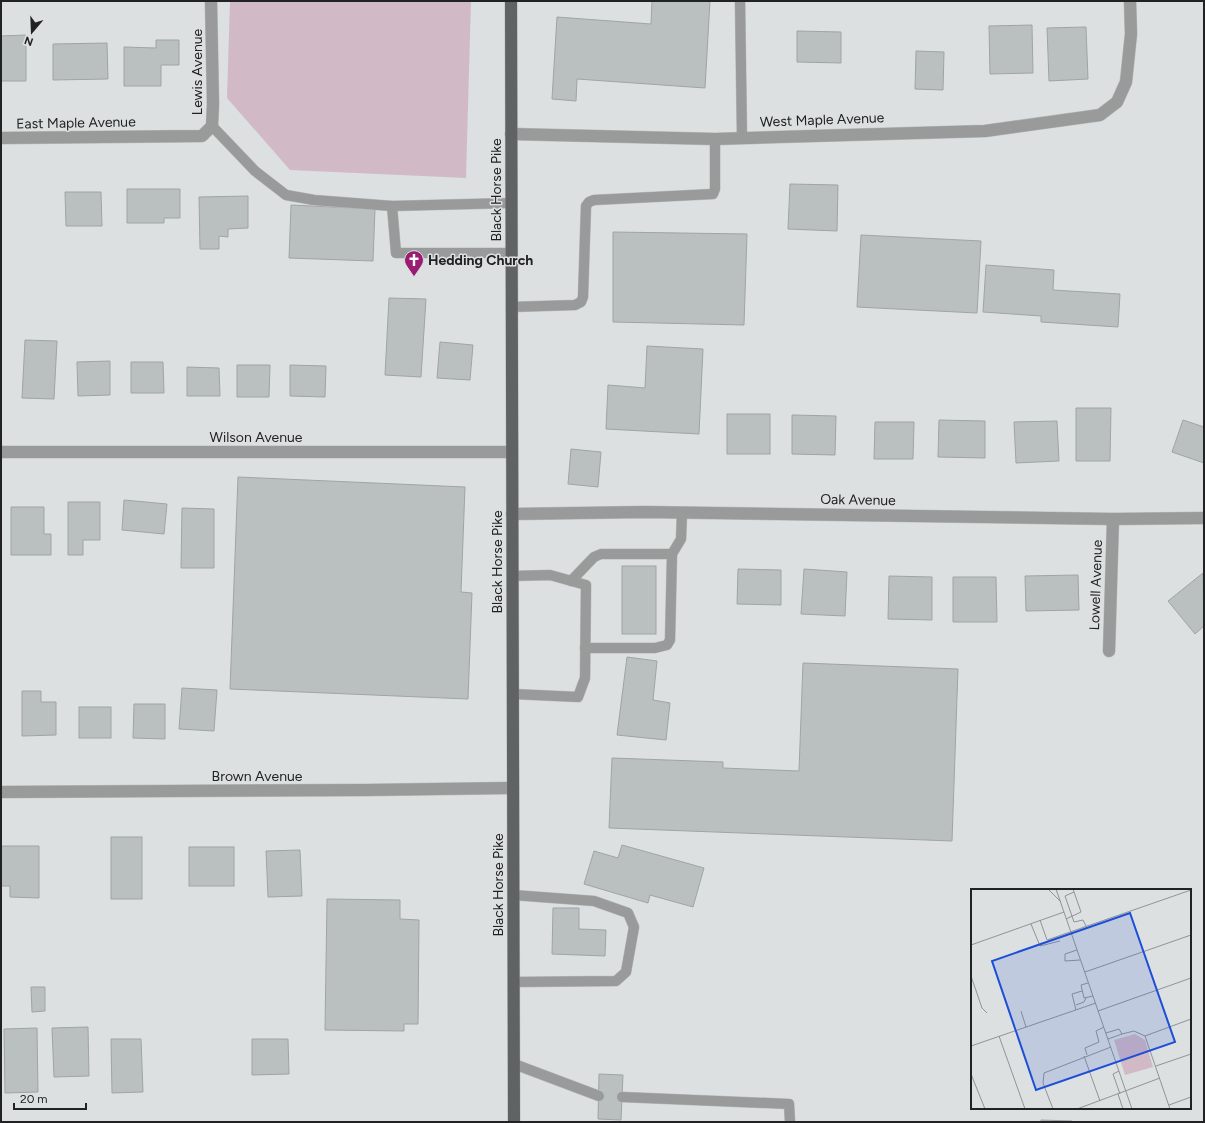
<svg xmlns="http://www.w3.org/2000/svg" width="1205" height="1123" font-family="Figtree,sans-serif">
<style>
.green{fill:#d2b9c6}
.building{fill:#babfbf;stroke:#a0a4a5}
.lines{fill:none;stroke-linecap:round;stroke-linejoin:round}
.lane-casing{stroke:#babebf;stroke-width:11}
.street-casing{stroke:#babebf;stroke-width:13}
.primary-casing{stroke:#babebf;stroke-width:13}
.lane{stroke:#999b9b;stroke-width:10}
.street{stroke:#999b9b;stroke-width:12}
.primary{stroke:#606363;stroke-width:12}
.labels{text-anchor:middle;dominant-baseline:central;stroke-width:3;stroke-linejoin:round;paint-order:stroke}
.street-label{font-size:14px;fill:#212223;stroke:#dce0e1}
.poi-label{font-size:14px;font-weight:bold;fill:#212223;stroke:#dce0e1;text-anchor:start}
.inset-road{fill:none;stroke:#919495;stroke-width:1}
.view{fill:#1d4ed8;fill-opacity:0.15;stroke:#1d4ed8;stroke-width:2}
.inset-edge{fill:none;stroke:#212223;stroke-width:2}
</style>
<rect width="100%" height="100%" fill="#dce0e1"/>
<path class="green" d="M230,1H471L466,178L290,170L227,98Z"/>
<g class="building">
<path d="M652,1H710L705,88L577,79L576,101L552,99L557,17L651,24Z"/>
<path d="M1032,25L1033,73L990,74L989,26Z"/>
<path d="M1086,27L1088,79L1049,81L1047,28Z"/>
<path d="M797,31L841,32V63L797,62Z"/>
<path d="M26,35V81H1V36Z"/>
<path d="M156,40H179V65H161V86H124V47L156,48Z"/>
<path d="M107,43L108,79L53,80V44Z"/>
<path d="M916,51L944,52L943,90L915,89Z"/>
<path d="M790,184L838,185L837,231L788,229Z"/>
<path d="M127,189H180V218H164V223H127Z"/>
<path d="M65,192H101L102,226H66Z"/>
<path d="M248,196V228L228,229V237L219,236V249H200L199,197Z"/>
<path d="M291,205L375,209L373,261L289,258Z"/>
<path d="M613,232L747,234L744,325L613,322Z"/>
<path d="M861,235L981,241L977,313L857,307Z"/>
<path d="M986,265L1054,270L1053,290L1120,294L1118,327L1041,322V316L983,312Z"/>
<path d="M389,298L426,299L421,377L385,375Z"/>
<path d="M25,340L57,341L54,399L22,398Z"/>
<path d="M440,342L473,345L470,380L437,378Z"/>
<path d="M647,346L703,349L699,434L606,429L608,385L645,388Z"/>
<path d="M110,361V395L78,396L77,362Z"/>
<path d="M131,362H163L164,393H131Z"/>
<path d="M237,365H270L269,397H237Z"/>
<path d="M290,365L326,366L325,397L290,396Z"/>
<path d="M187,367L219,368L220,396H187Z"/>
<path d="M1076,408H1111L1110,461H1076Z"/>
<rect x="727" y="414" width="43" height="40"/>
<path d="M792,415L836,416L835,455L792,454Z"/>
<path d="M939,420L985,421V458L938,457Z"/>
<path d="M1183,420L1204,427V463L1172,452Z"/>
<path d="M1057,421L1059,461L1016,463L1014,422Z"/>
<path d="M875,422H914L913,459H874Z"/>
<path d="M571,449L601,452L598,487L568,484Z"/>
<path d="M238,477L465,487L461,592L472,593L468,699L230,689Z"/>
<path d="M124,500L167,504L164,534L122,530Z"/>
<path d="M68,502H100V540H83V555H68Z"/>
<path d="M11,507H44V534H51V555H11Z"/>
<path d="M182,508L214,509V568H181Z"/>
<rect x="622" y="566" width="34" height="68"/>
<path d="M738,569L781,570V605L737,604Z"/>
<path d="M804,569L847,572L845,616L801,614Z"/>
<path d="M1203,573L1204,626L1195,634L1168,601Z"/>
<path d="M1078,575L1079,610L1026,611L1025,576Z"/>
<path d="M889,576L932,577V620L888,619Z"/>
<path d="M953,577H996L997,622H953Z"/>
<path d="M627,657L657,661L653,700L670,703L666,740L617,735Z"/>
<path d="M803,663L958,669L952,841L609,828L612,758L723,762V768L799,771Z"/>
<path d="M182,688L217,690L214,731L179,729Z"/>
<path d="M22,691H41V702H56V735L22,736Z"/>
<path d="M134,704H165V739L133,738Z"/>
<rect x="79" y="707" width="32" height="31"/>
<rect x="111" y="837" width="31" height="62"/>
<path d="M622,845L704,868L693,907L650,895L648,903L584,884L594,851L618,858Z"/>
<path d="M1,846H39V898L10,897V886H1Z"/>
<rect x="189" y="847" width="45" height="39"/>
<path d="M300,850L302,896L268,897L266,851Z"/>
<path d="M327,899L400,900V919L419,920L418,1024H404V1031L325,1030Z"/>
<path d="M553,908H579V929L606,930L605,956L552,954Z"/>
<path d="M31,987H45V1011L32,1012Z"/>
<path d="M88,1027L89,1076L54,1077L52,1028Z"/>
<path d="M37,1028L38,1092L5,1093L4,1029Z"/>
<path d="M111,1039H141L143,1092L112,1093Z"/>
<path d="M252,1039H288L289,1074L252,1075Z"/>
<path d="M599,1074L623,1075L621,1120L598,1119Z"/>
<path d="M1041,1120L1072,1121V1122H1041Z"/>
</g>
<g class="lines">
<defs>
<g id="lane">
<path d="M740,1L742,138"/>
<path d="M212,126L255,171L286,195L314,200L392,206"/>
<path d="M511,253H396L392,206L512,203"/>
<path d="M511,307L575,305L581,302L583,297L586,206L589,202L594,200L713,194L715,189V139"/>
<path d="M512,576L550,575L586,585L585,678L578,697L513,694"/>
<path d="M571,581L594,557L601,554H672"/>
<path d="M585,648H655L667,645L670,640L672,554L681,539L682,513"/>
<path d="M513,982L616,981L626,972L634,927L628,913L594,901L513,895"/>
<path d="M514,1064L599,1096"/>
<path d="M622,1097L789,1104L790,1122"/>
</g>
<g id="street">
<path d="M511,134L715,139L985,131L1100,115L1117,102L1126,82L1131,34L1130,1"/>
<path d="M1,138L202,136L212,126L213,104L211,1"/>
<path d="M1,452H511"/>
<path d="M512,514L645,512L1113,519L1204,518"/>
<path d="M1109,651L1113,519"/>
<path d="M1,792L367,790L513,788"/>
</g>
<path id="primary" d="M511,1L514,1122"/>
</defs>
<use href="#lane" class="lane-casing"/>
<use href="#street" class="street-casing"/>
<use href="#primary" class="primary-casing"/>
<use href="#lane" class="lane"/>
<use href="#street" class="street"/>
<use href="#primary" class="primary"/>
</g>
<defs>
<symbol id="church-pin" viewBox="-11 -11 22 30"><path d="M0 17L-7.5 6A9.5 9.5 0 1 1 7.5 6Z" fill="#9a1c73" stroke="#dce0e1"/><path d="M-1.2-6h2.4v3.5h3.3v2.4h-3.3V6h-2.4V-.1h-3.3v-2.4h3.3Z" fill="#fff"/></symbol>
</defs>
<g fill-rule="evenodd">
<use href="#church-pin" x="403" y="249" width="22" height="30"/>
</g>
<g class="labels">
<g class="street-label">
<text transform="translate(197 72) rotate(-90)">Lewis Avenue</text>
<text transform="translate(822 120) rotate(-2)">West Maple Avenue</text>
<text transform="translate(76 123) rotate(-1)">East Maple Avenue</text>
<text transform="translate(496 190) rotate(-90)">Black Horse Pike</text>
<text x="256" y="437">Wilson Avenue</text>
<text transform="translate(858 500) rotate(1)">Oak Avenue</text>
<text transform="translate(497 562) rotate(-90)">Black Horse Pike</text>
<text transform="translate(1096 585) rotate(-88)">Lowell Avenue</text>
<text x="257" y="776">Brown Avenue</text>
<text transform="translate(498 885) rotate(-90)">Black Horse Pike</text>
</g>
<g class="poi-label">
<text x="428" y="260">Hedding Church</text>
</g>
</g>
<g transform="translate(971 889)">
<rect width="220" height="220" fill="#dce0e1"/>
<path d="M164,145L174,151L182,178L154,186L143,151Z" fill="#d2b9c6"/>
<path class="inset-road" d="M77,0L90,13M85,0L161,220M102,0L103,3L94,7L103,33L112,31L115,37M95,30L110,23L103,3M69,31L76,51L220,1M60,35L69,57L89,52M0,56L93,23M106,61L94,65V72L109,71M114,83L220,46M0,87L11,119L16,124M117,94L110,96L113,109L122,107M105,116L113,113L115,109M105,121L101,105L111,102M50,122L55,138M127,122L220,89M135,144L148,140L151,145L137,150M151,145L163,142L174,147M28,147L54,220M0,157L125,114M116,166L114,159L128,153L125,142L133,138M113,167L129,212M185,177L220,165M148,182L142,185L149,205M0,185L14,220M147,205L152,220M198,216L220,208M82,220L72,194L73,184L140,158M106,220L189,189M199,220L174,147L220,130"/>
<path class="view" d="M159,24L204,153L65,201L21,72Z"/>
<rect width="220" height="220" class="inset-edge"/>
</g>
<rect width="1205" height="1123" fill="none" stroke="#212223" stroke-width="4"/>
<g transform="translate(32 32) rotate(199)" stroke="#dce0e1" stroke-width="3" paint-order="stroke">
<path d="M0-3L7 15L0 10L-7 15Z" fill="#212223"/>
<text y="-6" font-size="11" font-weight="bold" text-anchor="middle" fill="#212223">N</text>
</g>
<path d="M14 1103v6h72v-6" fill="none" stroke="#212223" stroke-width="2"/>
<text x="20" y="1103" font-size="12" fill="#212223" stroke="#dce0e1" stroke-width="3" paint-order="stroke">20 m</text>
</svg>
